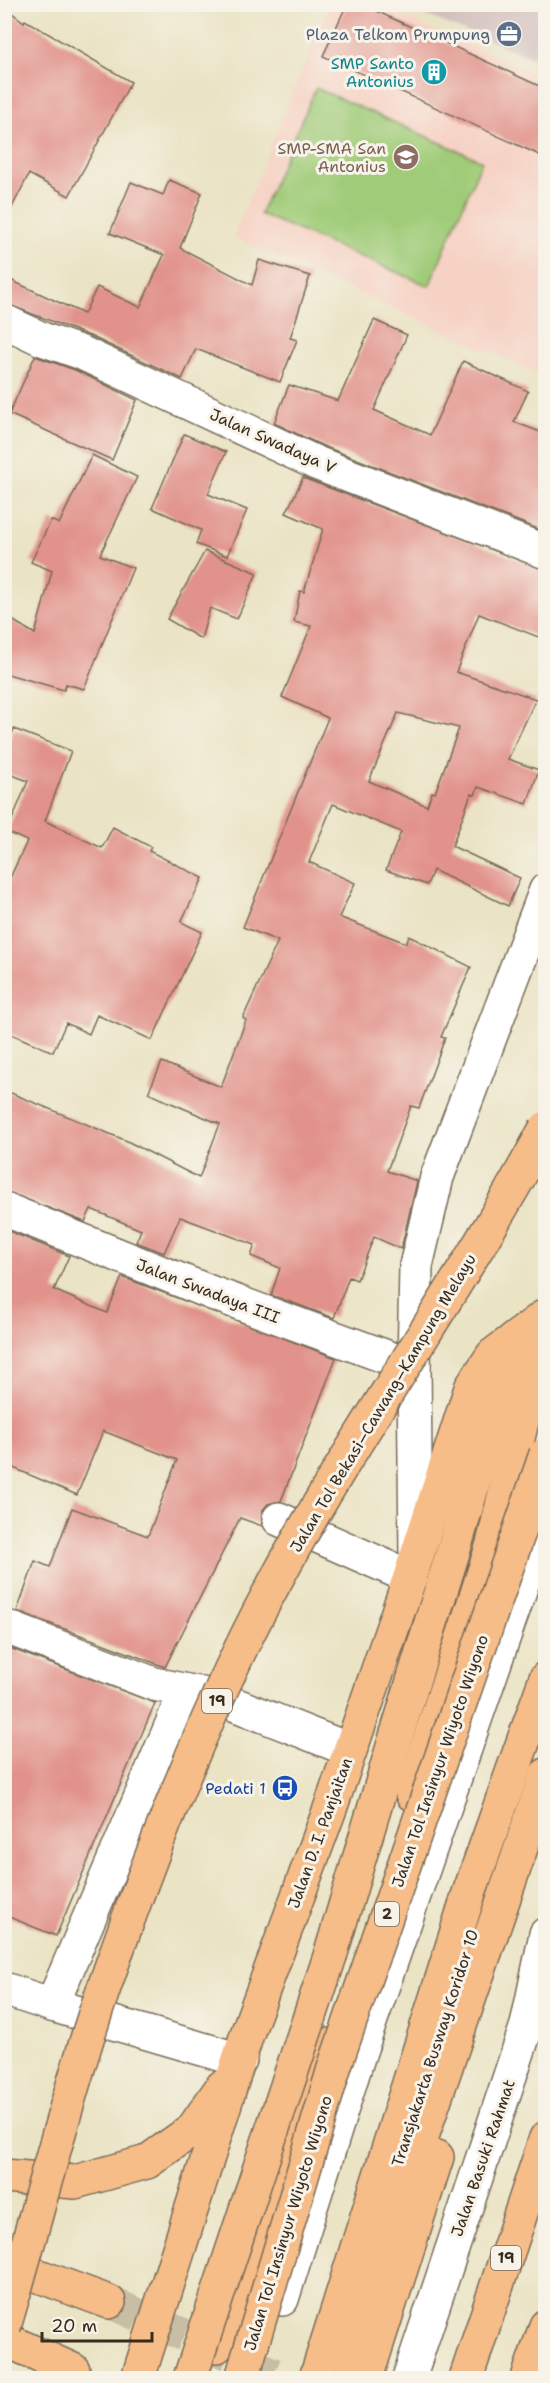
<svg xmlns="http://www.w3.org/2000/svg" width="550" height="2383" font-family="'Shantell Sans',sans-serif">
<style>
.built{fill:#f6d2c4}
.industrial{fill:#d1bfbe}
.green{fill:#a0cc79;stroke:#6e7b4c;stroke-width:1.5}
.building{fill:#e1928a;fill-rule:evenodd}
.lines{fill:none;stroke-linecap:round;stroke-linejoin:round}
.major-tunnel{stroke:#c7bea3;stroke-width:33;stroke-dasharray:33 16;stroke-linecap:butt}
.minor-casing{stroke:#786b58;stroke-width:36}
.major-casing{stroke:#786b58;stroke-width:36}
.highway-casing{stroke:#786b58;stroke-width:36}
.minor{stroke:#fff;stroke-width:33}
.major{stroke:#f7bd88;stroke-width:33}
.highway{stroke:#f7bd88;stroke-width:33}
.highway-bridge-casing{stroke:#786b58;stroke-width:36;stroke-linecap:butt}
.highway-bridge{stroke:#f7bd88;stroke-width:33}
.labels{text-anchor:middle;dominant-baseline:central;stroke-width:6;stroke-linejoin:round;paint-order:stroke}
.shield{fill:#f7f3e8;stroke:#73665b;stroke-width:1.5}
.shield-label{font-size:15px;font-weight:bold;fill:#3b2a1e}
.service-label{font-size:16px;fill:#4e5e75;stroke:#f7f3e8;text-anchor:end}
.culture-label{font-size:16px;fill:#0d838f;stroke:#f7f3e8;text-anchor:end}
.education-label{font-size:16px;fill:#785e54;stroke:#f7f3e8;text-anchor:end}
.street-label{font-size:16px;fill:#3b2a1e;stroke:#f7f3e8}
.transit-label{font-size:16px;fill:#164399;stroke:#f7f3e8;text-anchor:end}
</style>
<rect width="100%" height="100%" fill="#f7f3e8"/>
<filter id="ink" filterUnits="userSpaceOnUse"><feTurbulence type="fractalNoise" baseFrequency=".0167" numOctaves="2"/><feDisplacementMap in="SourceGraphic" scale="12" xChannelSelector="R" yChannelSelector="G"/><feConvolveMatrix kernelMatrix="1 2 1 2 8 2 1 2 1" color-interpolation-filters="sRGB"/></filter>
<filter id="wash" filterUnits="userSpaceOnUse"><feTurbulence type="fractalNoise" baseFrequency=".008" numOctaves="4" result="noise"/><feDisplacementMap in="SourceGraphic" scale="24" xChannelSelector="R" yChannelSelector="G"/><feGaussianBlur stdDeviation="1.35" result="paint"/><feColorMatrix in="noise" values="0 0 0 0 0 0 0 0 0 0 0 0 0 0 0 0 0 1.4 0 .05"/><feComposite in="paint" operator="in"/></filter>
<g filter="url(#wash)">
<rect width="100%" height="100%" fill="#eae3c4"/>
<path class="built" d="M329,5H377L545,78V376L233,237Z"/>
<path class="industrial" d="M400,5H545V63Z"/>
<path class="green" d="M316,88L482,161L429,286L260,214Z"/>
<g id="blocks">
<g class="building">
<path d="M347,4H361L546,89V158L323,56Z"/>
<path d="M4,7L24,22L25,20L131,82L69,196L29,174L4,223Z"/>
<path d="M169,180L202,193L180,248L252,285L259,260L310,276L290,338L297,340L280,382L196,349L182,379L90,336L4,303V277L84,314L97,287L140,307L164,255L110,233L131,182L163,195Z"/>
<path d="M374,320L407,335L374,410L430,435L463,361L528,391L514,422L546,434V532L323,446L274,423L289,385L338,401Z"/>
<path d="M35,356L75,370L137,400L112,460L9,414Z"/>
<path d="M184,434L226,452L208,494L247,510L227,556L196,544L201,530L152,508Z"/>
<path d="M92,455L137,477L100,555L133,568L84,689L66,684L64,690L4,673V615L35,634L52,571L31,562L51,520L59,524Z"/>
<path d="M303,478L546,570V640L479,614L456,672L536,699L508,759L539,770L527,804L478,787L475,795L471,794L452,846L520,878L508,906L433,870L427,885L386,870L401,832L333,804L309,862L355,883L339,917L406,943L409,936L471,967L441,1037L445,1038L419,1108L411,1106L387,1171L417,1181L401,1249L374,1237L357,1280L349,1277L334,1318L271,1295L280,1268L251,1256L255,1245L180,1217L164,1253L136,1242L141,1230L91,1209L85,1222L4,1191V1090L127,1141L199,1178L220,1124L148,1093L162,1062L221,1087L246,1020L243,1018L278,941L243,927L328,718L282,697L311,626L294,622L300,591L304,592L323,529L286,513ZM398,713L459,728L435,793L432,792L427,806L369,781Z"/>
<path d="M205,551L257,573L237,619L210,608L201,639L167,619Z"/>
<path d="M14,729L71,751L45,821L102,848L113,827L151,847L149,851L203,878L181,922L202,932L152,1040L97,1015L89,1034L66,1023L53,1052L4,1031V891L27,841L7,832L28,781L4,772V754Z"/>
<path d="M4,1229L69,1256L54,1290L107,1313L122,1277L336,1358L281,1501L268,1504L262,1511V1526L240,1518L165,1667L17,1611L35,1561L50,1567L72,1508L148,1536L177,1460L103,1431L77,1495L4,1464Z"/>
<path d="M4,1646L155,1703L56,1936L4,1915Z"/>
</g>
</g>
</g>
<g filter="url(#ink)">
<use href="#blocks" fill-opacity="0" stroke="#786b58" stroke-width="1.5"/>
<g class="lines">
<path class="major-tunnel" d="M109,2302L283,2378"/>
<defs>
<g id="minor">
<path d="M4,321L42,339L82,353L316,463L546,552"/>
<path d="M4,1209L212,1293L414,1367"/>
<path d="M279,1519L410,1577"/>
<path d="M416,1552L414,1367L416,1266L437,1177L546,890"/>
<path d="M4,1626L154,1684L216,1697L350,1750"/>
<path d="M4,1989L52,2005L186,1691"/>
<path d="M52,2005L240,2060"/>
<path d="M282,2299L358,2057L546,1515"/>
<path d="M409,2378L527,2025L546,1934"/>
</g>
<g id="major">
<path d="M4,2263L109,2302"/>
<path d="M4,2339L73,2370"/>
</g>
<g id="highway">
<path d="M412,1794L493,1544L546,1320"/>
<path d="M331,1953C370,1822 409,1692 450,1562C472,1492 488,1417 524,1353"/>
<path d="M4,2176L75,2182L147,2162L192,2130L222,2087"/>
<path d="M217,2346L295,2125L327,2045"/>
<path d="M347,2355L546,1775"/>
<path d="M138,2378L247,2034L331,1806L410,1577L471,1388L493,1355L546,1315"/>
<path d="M316,2378L469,1893L546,1678"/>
<path d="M366,2378L437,2157"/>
<path d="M466,2378L546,2138"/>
<path d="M528,2378L546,2326"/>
</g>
</defs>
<use href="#minor" class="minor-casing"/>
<use href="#major" class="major-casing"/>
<use href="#highway" class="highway-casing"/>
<use href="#minor" class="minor"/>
<use href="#major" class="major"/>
<use href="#highway" class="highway"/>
<defs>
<g id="highway-bridge">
<path d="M4,2327C35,2223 61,2117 95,2014C137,1890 183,1768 240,1650C328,1468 451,1306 546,1128"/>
<path d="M190,2378L331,1953"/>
<path d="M242,2378L335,2065L546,1454"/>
</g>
</defs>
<use href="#highway-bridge" class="highway-bridge-casing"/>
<use href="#highway-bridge" class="highway-bridge"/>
</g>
</g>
<defs>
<symbol id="office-disc" viewBox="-11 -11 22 22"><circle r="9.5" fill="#5c6f8a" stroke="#f7f3e8"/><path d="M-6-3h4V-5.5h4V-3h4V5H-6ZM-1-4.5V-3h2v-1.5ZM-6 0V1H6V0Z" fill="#fff"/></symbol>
<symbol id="building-disc" viewBox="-11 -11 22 22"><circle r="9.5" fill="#0f9aa8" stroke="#f7f3e8"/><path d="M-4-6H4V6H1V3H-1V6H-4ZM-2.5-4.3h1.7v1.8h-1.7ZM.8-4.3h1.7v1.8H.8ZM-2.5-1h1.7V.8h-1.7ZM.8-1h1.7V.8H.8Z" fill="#fff"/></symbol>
<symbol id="school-disc" viewBox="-11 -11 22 22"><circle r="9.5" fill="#8d6e63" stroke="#f7f3e8"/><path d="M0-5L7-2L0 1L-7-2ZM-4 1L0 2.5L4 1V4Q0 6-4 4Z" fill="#fff"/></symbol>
<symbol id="bus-disc" viewBox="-11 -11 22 22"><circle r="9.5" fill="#1a4fb4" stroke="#f7f3e8"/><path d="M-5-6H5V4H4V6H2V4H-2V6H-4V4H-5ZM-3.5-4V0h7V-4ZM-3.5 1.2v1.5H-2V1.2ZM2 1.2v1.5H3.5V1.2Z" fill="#fff"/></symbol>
</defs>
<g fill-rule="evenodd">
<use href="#office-disc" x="494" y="19" width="30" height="30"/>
<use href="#building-disc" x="419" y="57" width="30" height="30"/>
<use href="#school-disc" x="391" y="142" width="30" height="30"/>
<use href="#bus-disc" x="270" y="1773" width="30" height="30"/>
</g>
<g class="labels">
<g class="shield">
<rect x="202" y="1689" width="30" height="24" rx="4.5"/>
<rect x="375" y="1902" width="24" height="24" rx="4.5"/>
<rect x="491" y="2246" width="30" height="24" rx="4.5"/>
</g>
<g class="shield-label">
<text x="217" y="1701">19</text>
<text x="387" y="1914">2</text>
<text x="506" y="2258">19</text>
</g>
<g class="service-label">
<text x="490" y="34">Plaza Telkom Prumpung</text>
</g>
<g class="culture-label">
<text x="414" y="63">SMP Santo<tspan x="414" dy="18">Antonius</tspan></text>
</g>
<g class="education-label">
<text x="386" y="148">SMP-SMA San<tspan x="386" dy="18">Antonius</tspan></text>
</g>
<g class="street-label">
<text transform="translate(273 441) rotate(24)">Jalan Swadaya V</text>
<text transform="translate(208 1291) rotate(21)">Jalan Swadaya III</text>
<text transform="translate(383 1403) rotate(-59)">Jalan Tol Bekasi–Cawang–Kampung Melayu</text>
<text transform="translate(440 1761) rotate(-71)">Jalan Tol Insinyur Wiyoto Wiyono</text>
<text transform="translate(320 1833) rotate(-70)">Jalan D. I. Panjaitan</text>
<text transform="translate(435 2048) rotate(-72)">Transjakarta Busway Koridor 10</text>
<text transform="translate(483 2158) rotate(-71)">Jalan Basuki Rahmat</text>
<text transform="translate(288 2223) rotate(-73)">Jalan Tol Insinyur Wiyoto Wiyono</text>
</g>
<g class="transit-label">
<text x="266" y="1788">Pedati 1</text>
</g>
</g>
<rect width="550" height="2383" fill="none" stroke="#f7f3e8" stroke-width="24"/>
<path d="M42 2332v9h110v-9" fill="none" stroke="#3b2a1e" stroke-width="3"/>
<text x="51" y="2332" font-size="18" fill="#3b2a1e" stroke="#f7f3e8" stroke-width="4.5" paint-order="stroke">20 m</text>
</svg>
